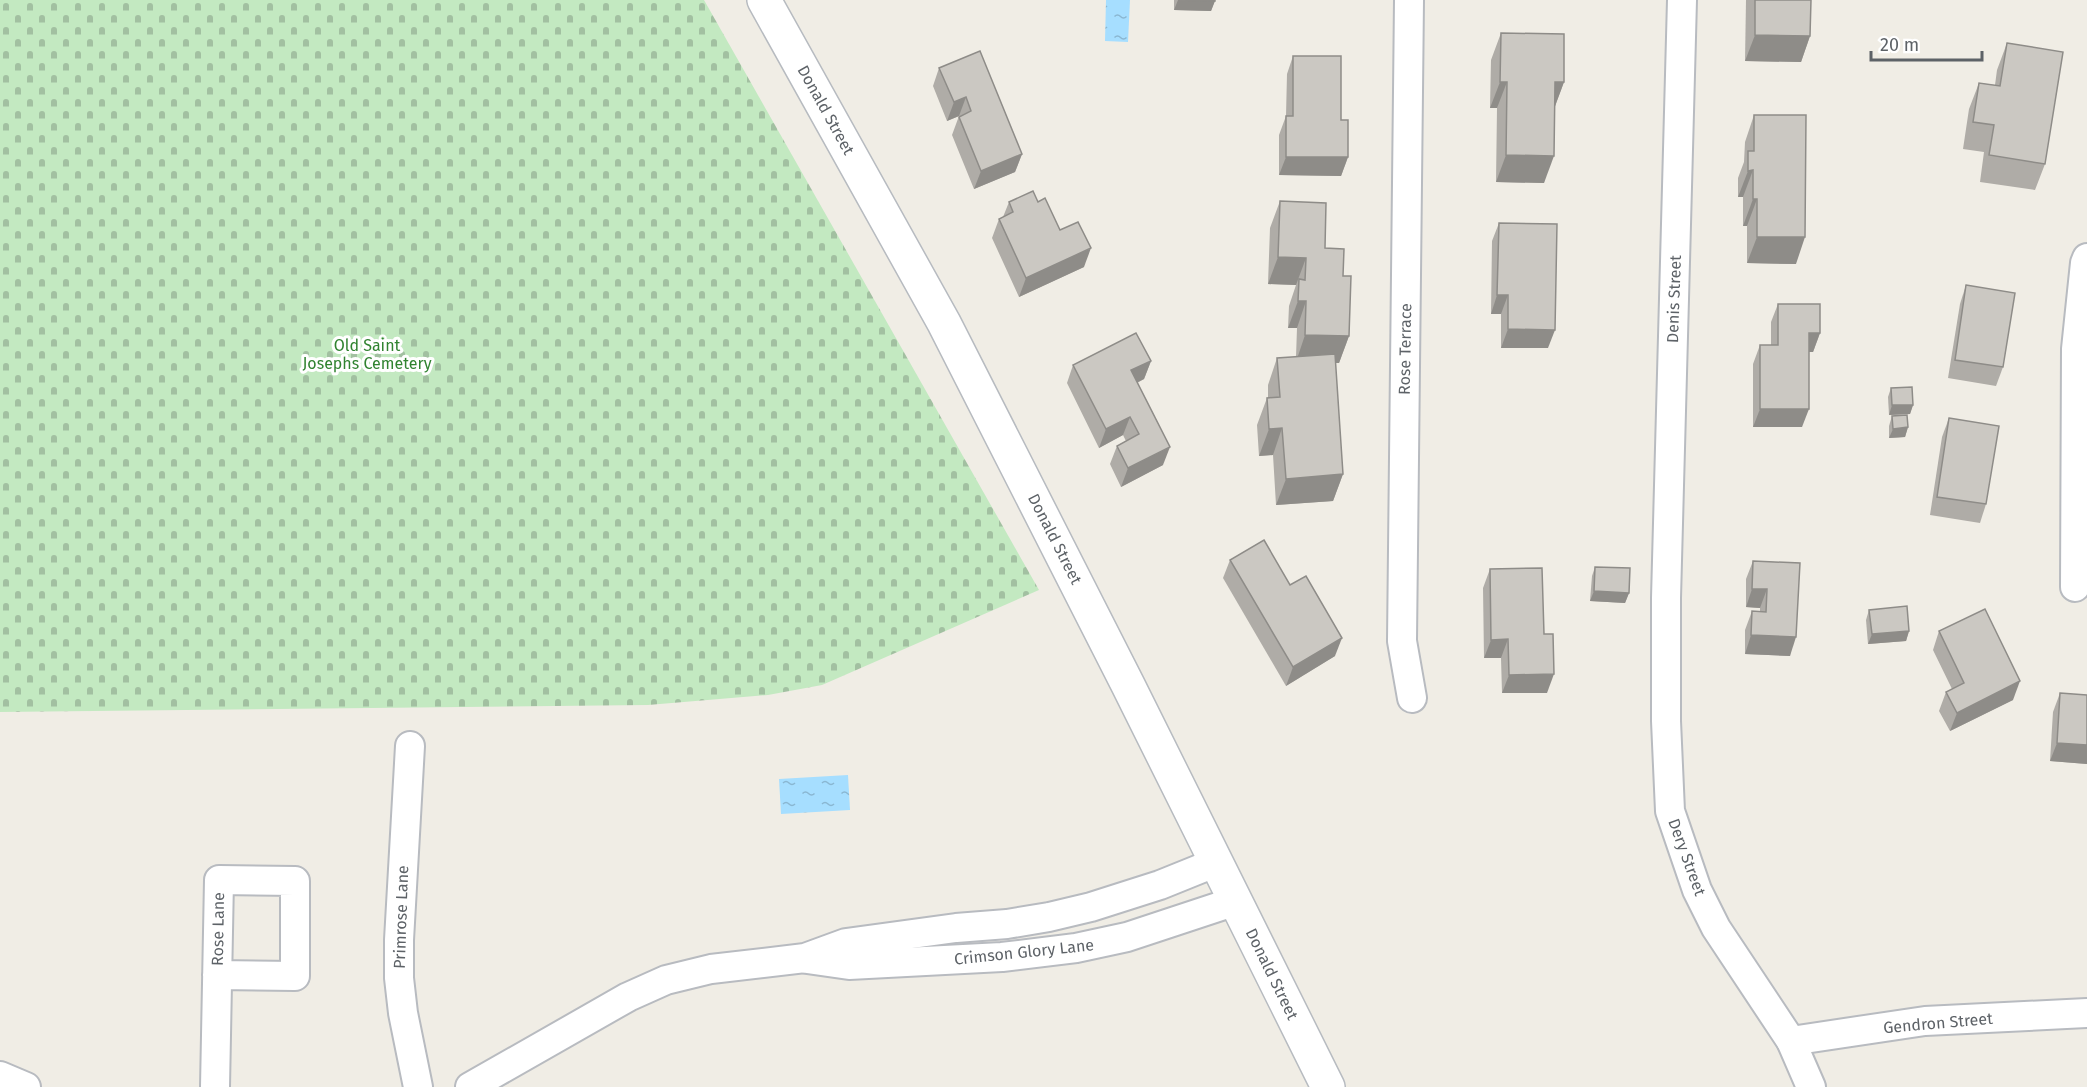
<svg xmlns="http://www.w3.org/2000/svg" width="2087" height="1087" font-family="'Fira Sans',sans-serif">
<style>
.cemetery{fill:url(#cemetery-stones)}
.water{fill:url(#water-ripples)}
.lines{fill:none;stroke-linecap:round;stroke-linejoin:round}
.street-casing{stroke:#b8bbc0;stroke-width:32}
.secondary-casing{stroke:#b7bbc0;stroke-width:36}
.street{stroke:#fff;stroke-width:28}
.secondary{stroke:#fff;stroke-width:33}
.wall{fill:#afaca7}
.shaded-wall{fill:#8e8c88}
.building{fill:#cbc8c2;stroke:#8e8c88;stroke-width:1.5}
.labels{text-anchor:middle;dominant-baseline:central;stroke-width:6;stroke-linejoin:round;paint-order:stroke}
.street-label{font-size:16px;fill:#5d6267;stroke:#fff}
.park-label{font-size:16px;fill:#308330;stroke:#fff}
</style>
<defs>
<pattern id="cemetery-stones" width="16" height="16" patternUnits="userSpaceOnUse" patternTransform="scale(1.5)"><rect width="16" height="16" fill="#c3e9c1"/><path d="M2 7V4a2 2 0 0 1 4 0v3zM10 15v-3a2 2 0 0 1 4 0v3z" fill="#a2c0a1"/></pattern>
<pattern id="water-ripples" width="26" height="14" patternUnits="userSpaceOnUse" patternTransform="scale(1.5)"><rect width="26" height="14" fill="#a6deff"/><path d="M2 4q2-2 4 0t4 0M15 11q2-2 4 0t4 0" fill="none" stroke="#8ab7d2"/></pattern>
</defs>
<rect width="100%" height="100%" fill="#f0ede5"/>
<path class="cemetery" d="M0,0H704L1039,590L822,685L768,695L648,705L0,712Z"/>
<g class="water">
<path d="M1106,0H1130L1128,42L1105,41Z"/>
<path d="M848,775L850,810L781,814L779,779Z"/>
</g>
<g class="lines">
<defs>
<g id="street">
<path d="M1409,0L1402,641L1412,698"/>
<path d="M1682,0L1666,598V721L1670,811L1697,890L1716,928L1791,1041L1811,1087"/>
<path d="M2075,587L2076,349L2085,263L2087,258"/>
<path d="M410,746L399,940V978L403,1013L418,1087"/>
<path d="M807,959L849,965L1002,957L1076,948L1127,937L1236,901"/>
<path d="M1791,1041L1925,1021L2087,1013"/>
<path d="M0,1076L26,1087"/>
<path d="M215,1087L219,880L295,881V976L217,975"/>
<path d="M470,1087L628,997L666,980L711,969L805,958L846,943L956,928L1007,924L1049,917L1091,907L1160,885L1217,862"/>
</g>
<path id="secondary" d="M764,0L944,323L1128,685L1328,1087"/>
</defs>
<use href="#street" class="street-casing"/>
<use href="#secondary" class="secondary-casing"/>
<use href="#street" class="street"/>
<use href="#secondary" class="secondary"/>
</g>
<g class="wall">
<path d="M1174,0H1215L1211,11L1174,10Z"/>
<path d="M1746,0H1811L1810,36L1801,62L1745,61Z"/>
<path d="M1501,33L1564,82L1555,106L1544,183L1496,182L1497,108H1490L1491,60Z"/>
<path d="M2007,43L2045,164L2035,190L1980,182L1984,152L1963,149L1969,109L1979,83L1995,85L1997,70Z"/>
<path d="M1293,56L1341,120L1348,157L1341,176L1279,175V135L1286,116L1287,74Z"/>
<path d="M939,68L1022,154L1015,172L974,189L952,135L959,116L947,121L933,86Z"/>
<path d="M1754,115L1796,264L1747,263V226H1743V197H1738V178L1744,162L1745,142Z"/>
<path d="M1280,201L1325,248L1343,276L1349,336L1339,363H1335L1343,474L1333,501L1276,505L1273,455L1259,456L1257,425L1267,398H1268V385L1277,358L1296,357L1297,328H1288L1289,306L1296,285L1268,284L1270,228Z"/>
<path d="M1009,202H1038L1060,230L1084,267L1019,297L992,238L999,219L1003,217Z"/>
<path d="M1499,223L1548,348H1501V314H1491L1492,241Z"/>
<path d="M1966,285L2003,367L1996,386L1948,378L1960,304Z"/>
<path d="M1778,304L1820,333L1813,352H1809L1802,427H1753V364L1760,345H1771V322Z"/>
<path d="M1151,361L1144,379L1137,383L1163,465L1121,487L1110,464L1117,446L1126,441L1123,435L1099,448L1067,383L1073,365Z"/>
<path d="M1891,388L1913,405L1910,414L1889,415L1888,397Z"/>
<path d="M1892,416L1908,427L1905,437L1889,438V426Z"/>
<path d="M1949,418L1986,504L1980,523L1930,515L1942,437Z"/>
<path d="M1230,560L1290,585L1335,656L1286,686L1223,578Z"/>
<path d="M1753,561L1800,563L1790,656L1745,654V630L1752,611L1760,612V608L1746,607V579Z"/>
<path d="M1595,567L1629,593L1625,603L1590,601L1592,576Z"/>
<path d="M1490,569L1544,634L1547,693H1502L1501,658H1484L1483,588Z"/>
<path d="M1869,610L1909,631L1906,641L1868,644L1866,620Z"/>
<path d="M1939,631L2013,700L1950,731L1939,711L1946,692L1952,689L1933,650Z"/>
<path d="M2060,693L2087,695V764L2050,761L2053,712Z"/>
</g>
<g class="shaded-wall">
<path d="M1178,0L1215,1L1211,11L1174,10Z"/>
<path d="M1755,35L1810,36L1801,62L1745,61Z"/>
<path d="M1500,82H1507L1497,108H1490Z"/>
<path d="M1555,82H1564L1554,109Z"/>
<path d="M966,97L959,116L947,121L954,102Z"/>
<path d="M1022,154L1015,172L974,189L981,171Z"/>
<path d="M1506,155L1554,156L1544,183L1496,182Z"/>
<path d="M1286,157H1348L1341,176L1279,175Z"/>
<path d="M1753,170L1743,197H1738L1748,171Z"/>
<path d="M1753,199H1757L1747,226H1743Z"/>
<path d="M1757,237H1805L1796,264L1747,263Z"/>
<path d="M1091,248L1084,267L1019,297L1026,278Z"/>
<path d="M1278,257L1306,258L1296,285L1268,284Z"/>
<path d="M1497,295H1508L1501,314H1491Z"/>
<path d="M1298,301H1306L1297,328H1288Z"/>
<path d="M1508,329L1555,330L1548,348H1501Z"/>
<path d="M1809,333H1820L1813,352H1802Z"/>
<path d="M1305,335L1349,336L1339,363L1296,362Z"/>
<path d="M1151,361L1144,379L1124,389L1131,370Z"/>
<path d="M1892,405H1913L1910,414L1889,415Z"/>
<path d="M1760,409H1809L1802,427H1753Z"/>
<path d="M1130,417L1123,435L1099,448L1106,429Z"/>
<path d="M1908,427L1905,437L1889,438L1893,429Z"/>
<path d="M1282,428L1273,455L1259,456L1269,429Z"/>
<path d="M1170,447L1163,465L1121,487L1128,468Z"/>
<path d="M1343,474L1333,501L1276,505L1286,479Z"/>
<path d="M1752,589H1767L1760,608L1746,607Z"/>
<path d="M1594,591L1629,593L1625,603L1590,601Z"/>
<path d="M1909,631L1906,641L1868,644L1872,634Z"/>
<path d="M1751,635L1796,637L1790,656L1745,654Z"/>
<path d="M1342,638L1335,656L1286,686L1293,667Z"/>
<path d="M1508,639L1501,658H1484L1491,640Z"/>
<path d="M1554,674L1547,693H1502L1509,675Z"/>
<path d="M2020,681L2013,700L1950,731L1957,713Z"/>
<path d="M2057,743L2087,745V764L2050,761Z"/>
</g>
<g class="building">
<path d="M1178,0H1215V1Z"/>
<path d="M1755,0H1811L1810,36L1755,35Z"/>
<path d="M1501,33L1564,34V82H1555L1554,156L1506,155L1507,82H1500Z"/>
<path d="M2007,43L2063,52L2045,164L1989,155L1994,125L1973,122L1979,83L2000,86Z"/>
<path d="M980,51L1022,154L981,171L959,117L971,111L966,97L954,102L939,68Z"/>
<path d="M1293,56H1341V120H1348V157H1286V116H1293Z"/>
<path d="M1754,115H1806L1805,237H1757V199H1753V170L1748,171V151H1754Z"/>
<path d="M1033,191L1038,202L1045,198L1060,230L1078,222L1091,248L1026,278L999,219L1013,212L1009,202Z"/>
<path d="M1280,201L1326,203L1325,248L1344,249L1343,276H1351L1349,336L1305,335L1306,301H1298L1299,279L1305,280L1306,258L1278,257Z"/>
<path d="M1499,223L1557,224L1555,330L1508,329V295H1497Z"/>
<path d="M1966,285L2015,293L2003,367L1955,360Z"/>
<path d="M1778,304H1820V333H1809V409H1760V345H1778Z"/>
<path d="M1136,333L1151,361L1131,370L1170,447L1128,468L1117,446L1139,434L1130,417L1106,429L1073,365Z"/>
<path d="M1335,354L1343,474L1286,479L1282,428L1269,429L1267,398L1280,397L1277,358Z"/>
<path d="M1912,387L1913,405H1892L1891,388Z"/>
<path d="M1907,415L1908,427L1893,429L1892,416Z"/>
<path d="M1949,418L1999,426L1986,504L1937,497Z"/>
<path d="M1264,540L1290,585L1306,576L1342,638L1293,667L1230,560Z"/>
<path d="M1753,561L1800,563L1796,637L1751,635L1752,611L1766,612L1767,589H1752Z"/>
<path d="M1595,567L1630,568L1629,593L1594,591Z"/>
<path d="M1542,568L1544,634H1553L1554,674L1509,675L1508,639L1491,640L1490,569Z"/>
<path d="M1907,606L1909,631L1872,634L1869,610Z"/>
<path d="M1985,609L2020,681L1957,713L1946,692L1964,683L1939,631Z"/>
<path d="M2060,693L2087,695V745L2057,743Z"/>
</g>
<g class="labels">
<g class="street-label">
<text transform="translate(826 110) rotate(61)">Donald Street</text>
<text transform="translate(1674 299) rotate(-88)">Denis Street</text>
<text transform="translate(1405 349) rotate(-89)">Rose Terrace</text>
<text transform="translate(1055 539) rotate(63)">Donald Street</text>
<text transform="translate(1687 857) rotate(70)">Dery Street</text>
<text transform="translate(401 917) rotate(-88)">Primrose Lane</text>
<text transform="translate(218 929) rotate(-89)">Rose Lane</text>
<text transform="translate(1024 952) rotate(-6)">Crimson Glory Lane</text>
<text transform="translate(1272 974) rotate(64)">Donald Street</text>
<text transform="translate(1938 1023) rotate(-5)">Gendron Street</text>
</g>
<g class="park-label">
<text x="367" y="345">Old Saint<tspan x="367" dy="18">Josephs Cemetery</tspan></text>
</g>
</g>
<path d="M1871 51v9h111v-9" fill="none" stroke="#5d6267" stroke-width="3"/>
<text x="1880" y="51" font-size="18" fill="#5d6267" stroke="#ffffff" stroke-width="4.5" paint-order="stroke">20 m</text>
</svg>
